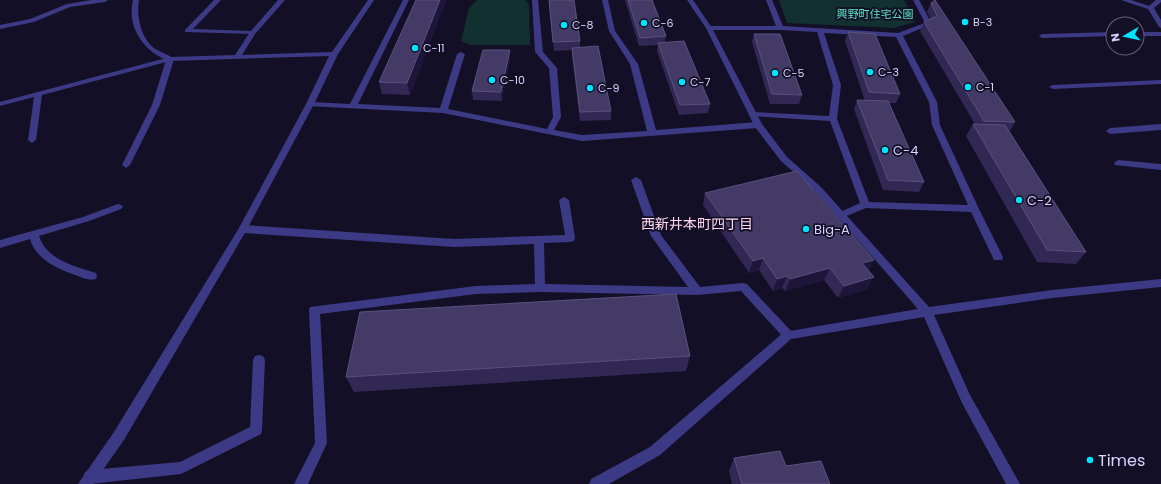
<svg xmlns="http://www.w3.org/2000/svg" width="1161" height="484" font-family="Poppins,'Noto Sans JP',sans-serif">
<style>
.green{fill:#12302f}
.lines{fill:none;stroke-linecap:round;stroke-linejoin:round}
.lane{fill:#3d3a85;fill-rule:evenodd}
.street{fill:#3d3a85;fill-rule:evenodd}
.wall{fill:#312854}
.shaded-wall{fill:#1d163a}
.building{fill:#433a66;stroke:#5a527e}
.poi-dot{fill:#00e5ff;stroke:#130f26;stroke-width:1.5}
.labels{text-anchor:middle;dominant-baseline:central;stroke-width:3.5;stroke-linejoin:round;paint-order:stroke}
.far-park-label{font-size:11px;fill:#5fe0c0;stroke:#130f26}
.far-poi-label{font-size:11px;fill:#d9d4ff;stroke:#130f26;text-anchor:start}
.poi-label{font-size:13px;fill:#d9d4ff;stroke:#130f26;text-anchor:start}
.neighbourhood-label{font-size:14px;fill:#ffd6f0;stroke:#130f26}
.near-poi-label{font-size:16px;fill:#d9d4ff;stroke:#130f26;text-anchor:start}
</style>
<rect width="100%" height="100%" fill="#130f26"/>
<g class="green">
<path d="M477,0H525L529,4L530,45H470L461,41L469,8Z"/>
<path d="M779,0H904L915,22L894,28L787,23Z"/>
</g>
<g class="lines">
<g class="lane">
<path d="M133,0H139C136,16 141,38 154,48C160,52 168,54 174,59L160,105L130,165L126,168L122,165L152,105L166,60C142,49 127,27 133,0Z"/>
<path d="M214,0H221L193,29L252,31L255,33L254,34L185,32V30Z"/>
<path d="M403,0H409L358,104L440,108L457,54L461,52L465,54L448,109L547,129L553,117L549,68L535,52L532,0H538L543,52L557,68L561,117L554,130L582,135L647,131L630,64L609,31L602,0H608L615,31L638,64L656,130L758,122L762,125L758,128L582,141L443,113L307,106L306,104L310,102L350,104Z"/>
<path d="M766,0H772L783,26L898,33L925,23L913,0H919L932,24L903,36L937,102L940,125L979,209L1003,257L1002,260H994L971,212L866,208L844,217H838L836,215L838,213L860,203L830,121L752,116L748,114L752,112L829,116L833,85L817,32L780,30H709L706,28L709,26H776ZM824,33L896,37L929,102L932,125L968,205L869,202L837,119L841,85Z"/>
<path d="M1121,0H1131L1149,6L1156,0H1161V2L1154,8L1161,20V28L1159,27L1148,9Z"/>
<path d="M1113,32V36L1042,38L1039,36L1042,34Z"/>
<rect x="1137" y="32" width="24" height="4"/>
<path d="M1161,80V84L1053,89L1049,87L1053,85Z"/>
<path d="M1161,124V130L1110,134L1106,131L1110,128Z"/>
<path d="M1118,160L1161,164V170L1115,165L1114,163Z"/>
<path d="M636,177L641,180L661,235L700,287L743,283L747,284L792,332L794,335L792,338L788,340L784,338L741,291L697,295L540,292L476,294L320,314L327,443L308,484H294L315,443L309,310L310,307L476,286L535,284L534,244L454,247L243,233L240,231L238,229L240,227L243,225L454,239L565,235L559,200L564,197L569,200L575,238L574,241L570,242L544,243L545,284L688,287L651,236L631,180Z"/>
<path d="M118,204L121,205L123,207L121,209L89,221L39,236C47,260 74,266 96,273L97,276L96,279C90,281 83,278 78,276C58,269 36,260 30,239L0,248V240L83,217Z"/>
<path d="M259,355L263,356L265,360L262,430L261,434L181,474L90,484L85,482L83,477L85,472L90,470L180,462L250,427L253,360L255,356Z"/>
</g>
<g class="street">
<path d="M91,0H108L105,2L70,7L34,22L0,29V25L30,19L67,4Z"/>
<path d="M278,0H285L255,34L242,55L332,52L368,0H374L338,54L314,104L246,231L124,440L93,484H78L114,432L239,228L306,104L329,56L170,61L42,95L36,140L32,143L28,140L34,97L0,106V102L170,57L235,55L250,32Z"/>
<path d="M687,0H693L712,28L762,124L787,157L821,187L929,307L1052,290L1161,279V287L1052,298L934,315L970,395L1020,484H1006L962,403L924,317L791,339L660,455L609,484H589L591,479L650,447L784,332L918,309L815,191L781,161L755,127L706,28Z"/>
</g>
</g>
<g class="wall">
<path d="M416,0H446L410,95L382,94L379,82Z"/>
<path d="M549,0H574L580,41V47L611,111V120L580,121L572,56V50L554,51Z"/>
<path d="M625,0H652L666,36L665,42L710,104L708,113L679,115L657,51L658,45L639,46Z"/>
<path d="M931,3L1015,122L1010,131H1009L1086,252L1076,264L1037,262L966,136L973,124H975L920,31L924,22L931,19L927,12Z"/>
<path d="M848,32L900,94L896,103H888L924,182L919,192L883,190L854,109L857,100L865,101L845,41Z"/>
<path d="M754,34L802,95L799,104H770L752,42Z"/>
<path d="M510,59L502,101L473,100L472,91Z"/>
<path d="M705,193L874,260L868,271L867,289L838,298L824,280L785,291L782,288L773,291L759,270L749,273L703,205Z"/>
<path d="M690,356L686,371L354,392L346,377Z"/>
<path d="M734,458L786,466L830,484H732L729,471Z"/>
</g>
<g class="shaded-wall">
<path d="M440,0H446L410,95L407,83Z"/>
<path d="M510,50V59L502,101L501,92Z"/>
<path d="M763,258L759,270L749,273L753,261Z"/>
<path d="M874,260L868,272L862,263Z"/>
<path d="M830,268L824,280L785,291L790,279Z"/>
<path d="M787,276L782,288L773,291L777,279Z"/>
<path d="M874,277L867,289L838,298L844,286Z"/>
</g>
<g class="building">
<path d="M416,0H440L407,83L379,82Z"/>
<path d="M549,0H574L580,41L553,42Z"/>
<path d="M628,0H652L666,36L640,38Z"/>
<path d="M935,0L1015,122L984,121L924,22L937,16L931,3Z"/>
<path d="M848,32L875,34L900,94L869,92Z"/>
<path d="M754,34H780L802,95L772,94Z"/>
<path d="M684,41L710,104L680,105L658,43Z"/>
<path d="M598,46L611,111L580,112L572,48Z"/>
<path d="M483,50H510L501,92L472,91Z"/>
<path d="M857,100L888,101L924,182L888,180Z"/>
<path d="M973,124L1005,125L1086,252L1047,250Z"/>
<path d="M797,171L874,260L862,263L874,277L844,286L830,268L790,279L787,276L777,279L763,258L753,261L705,193Z"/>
<path d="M676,294L690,356L346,377L360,312Z"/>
<path d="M780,451L786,466L821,461L830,484H742L734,458Z"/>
</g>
<g class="poi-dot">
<circle cx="965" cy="22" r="4"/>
<circle cx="644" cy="23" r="4"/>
<circle cx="564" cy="25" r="4"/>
<circle cx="415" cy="48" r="4"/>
<circle cx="870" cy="72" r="4"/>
<circle cx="775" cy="73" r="4"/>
<circle cx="492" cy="80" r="4"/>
<circle cx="682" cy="82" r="4"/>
<circle cx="968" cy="87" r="4"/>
<circle cx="590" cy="88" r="4"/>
<circle cx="885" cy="150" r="4"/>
<circle cx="1019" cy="200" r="4"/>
<circle cx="806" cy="229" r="4"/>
<circle cx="1090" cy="460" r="4"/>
</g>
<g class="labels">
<g class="far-park-label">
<text x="875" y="14">興野町住宅公園</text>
</g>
<g class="far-poi-label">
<text x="973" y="22">B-3</text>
<text x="652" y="23">C-6</text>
<text x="572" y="25">C-8</text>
<text x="423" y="48">C-11</text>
<text x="878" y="72">C-3</text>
<text x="783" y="73">C-5</text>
<text x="500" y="80">C-10</text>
<text x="690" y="82">C-7</text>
<text x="976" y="87">C-1</text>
<text x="598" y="88">C-9</text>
</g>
<g class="poi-label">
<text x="893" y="150">C-4</text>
<text x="1027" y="200">C-2</text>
<text x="814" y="229">Big-A</text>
</g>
<g class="neighbourhood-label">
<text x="697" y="224">西新井本町四丁目</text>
</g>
<g class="near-poi-label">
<text x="1098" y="460">Times</text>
</g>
</g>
<g transform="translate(1125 36) rotate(261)"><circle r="19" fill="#130f26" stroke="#625e7d"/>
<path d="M0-3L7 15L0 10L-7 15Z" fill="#00e5ff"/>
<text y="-6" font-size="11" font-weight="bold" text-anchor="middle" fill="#d9d4ff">N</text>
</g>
</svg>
